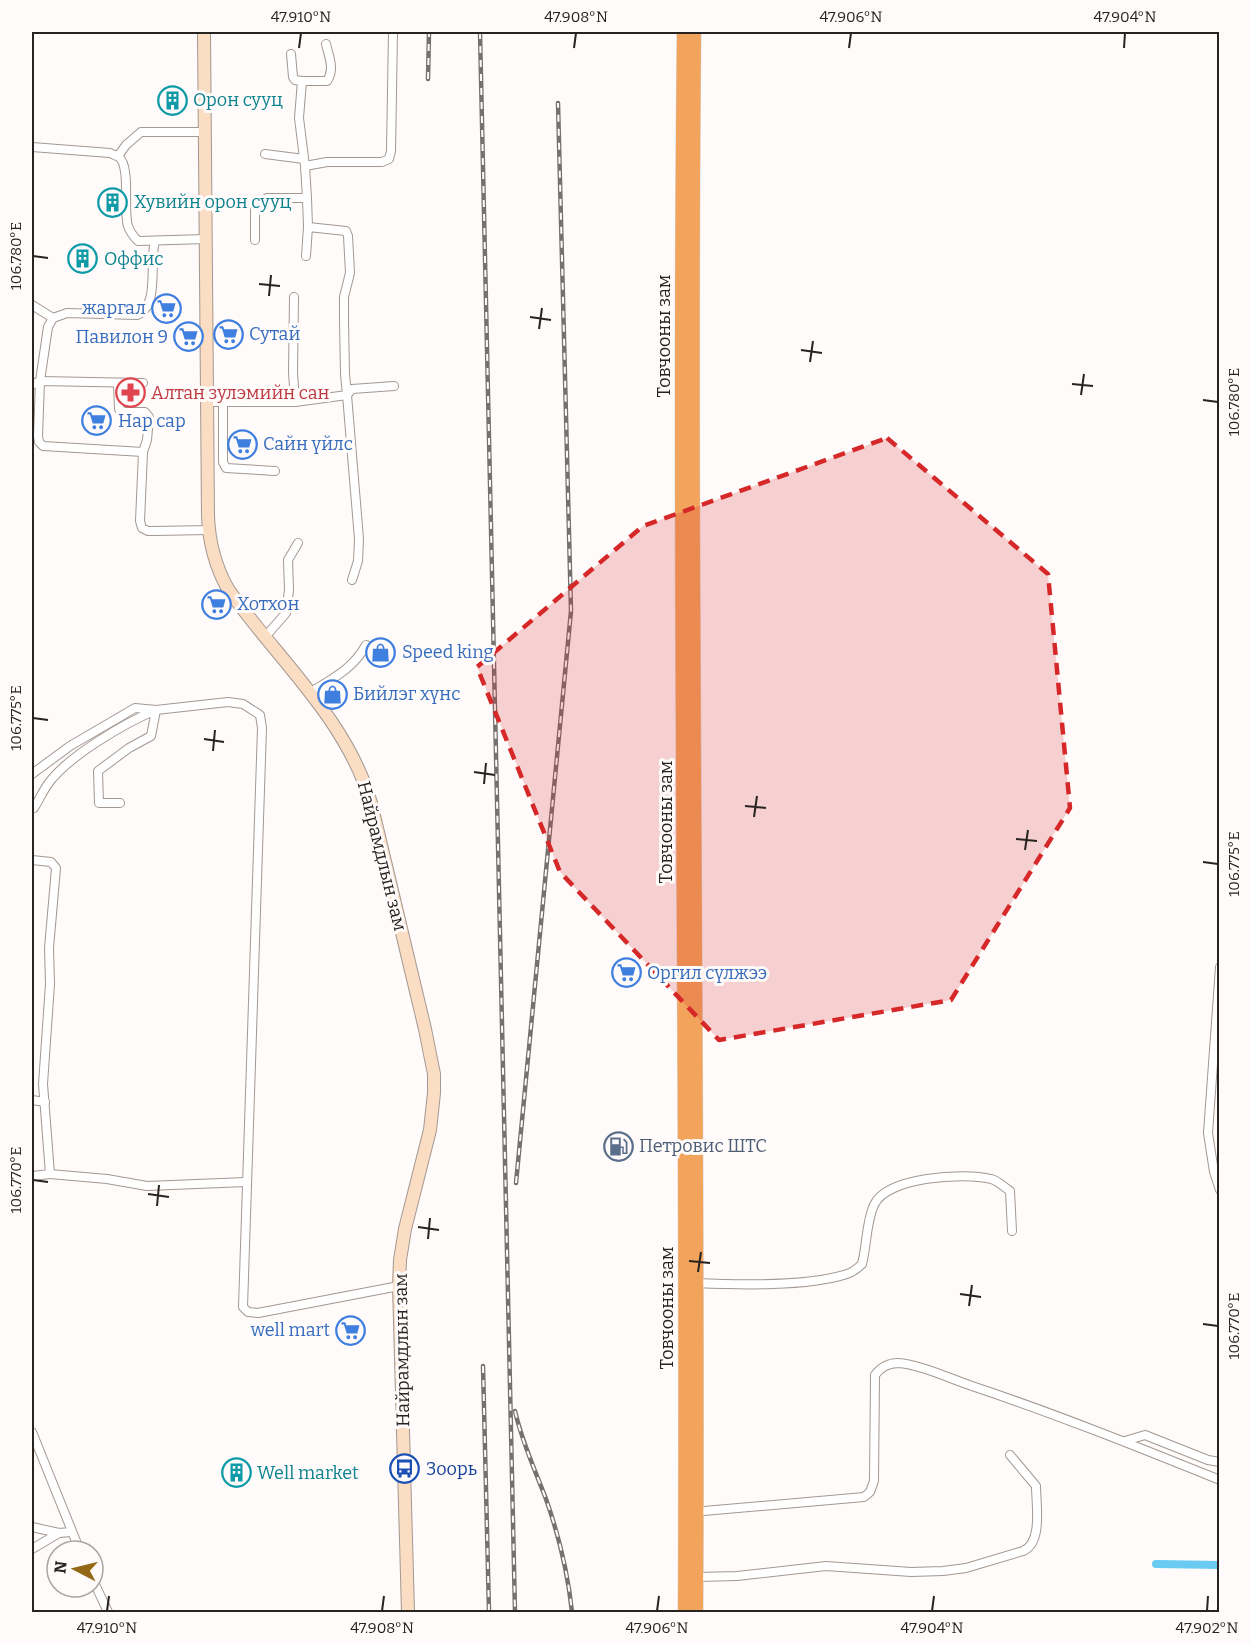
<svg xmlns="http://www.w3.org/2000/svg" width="1251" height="1644" font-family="Bitter,serif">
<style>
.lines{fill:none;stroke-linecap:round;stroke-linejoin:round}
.canal{stroke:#69cbf2;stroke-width:8}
.minor-casing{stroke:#a39892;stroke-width:10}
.secondary-casing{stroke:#a39892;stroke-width:14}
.trunk-casing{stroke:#d8d7d7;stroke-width:15}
.minor{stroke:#fff;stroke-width:8}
.secondary{stroke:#faddc2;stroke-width:12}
.trunk{stroke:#f2a45c;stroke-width:14}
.rail-casing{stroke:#74716f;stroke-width:4.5}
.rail{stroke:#fefbfa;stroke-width:2;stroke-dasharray:7;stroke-linecap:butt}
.marked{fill:#d62828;fill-opacity:0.2;stroke:#d62828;stroke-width:4.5;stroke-dasharray:12 8;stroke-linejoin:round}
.ticks{fill:none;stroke:#272321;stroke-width:2}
.labels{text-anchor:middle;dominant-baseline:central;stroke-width:6;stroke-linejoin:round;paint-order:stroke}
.culture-label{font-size:18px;fill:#0d838f;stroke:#fefbfa;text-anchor:start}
.shop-label{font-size:18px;fill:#366cbe;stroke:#fefbfa;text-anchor:start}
.street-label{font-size:18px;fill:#272321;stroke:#fefbfa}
.health-label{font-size:18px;fill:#be3a42;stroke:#fefbfa;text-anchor:start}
.service-label{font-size:18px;fill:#4e5e75;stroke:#fefbfa;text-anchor:start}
.transit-label{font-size:18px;fill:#164399;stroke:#fefbfa;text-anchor:start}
.neatline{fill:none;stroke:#272321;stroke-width:2}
.ticks-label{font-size:15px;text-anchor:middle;fill:#272321}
</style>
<rect width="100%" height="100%" fill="#fefbfa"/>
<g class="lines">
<path class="canal" d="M1156,1564L1220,1565"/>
<defs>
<g id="minor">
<path d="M291,54L293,77L295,80L302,81"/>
<path d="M32,147L110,153C112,154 117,156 119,157C131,167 123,211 128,226C130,232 134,237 138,241L206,239"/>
<path d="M265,154L304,159"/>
<path d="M118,156L126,145L141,132H205"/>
<path d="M305,166L327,162H382L389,159L391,151L393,32"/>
<path d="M308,227L346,231L348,236L350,273L344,297V321L345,374L347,395"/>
<path d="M255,240V210L267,198H307"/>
<path d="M306,256L308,227L307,198L305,166L299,118L302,81H327C335,69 329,57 326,44"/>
<path d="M294,297L293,372L295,402"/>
<path d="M32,305L53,318"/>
<path d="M118,383L119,409L124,412H145L149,417L147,440L143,452L140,521L142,528L148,531H154L209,530"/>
<path d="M32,385L40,381L143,383"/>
<path d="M347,395L352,389L394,386"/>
<path d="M207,402H295L347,395L359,539L358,561L352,580"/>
<path d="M223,402V462L226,468L275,471"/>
<path d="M143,452L43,446L39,442L38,436L40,381L48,327L53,318L67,313L137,315C160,307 149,262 155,241"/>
<path d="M265,637L286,613L289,590L288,560L298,543"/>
<path d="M309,693C332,679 353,669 366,645"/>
<path d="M32,774L70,746L135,708L156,710L228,702L243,704L260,715L262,728L243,1307L248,1312L258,1313L399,1286"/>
<path d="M34,808C39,800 43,791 48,784C68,756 125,723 156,710L151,736L129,748L98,771L99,803H120"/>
<path d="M32,860L51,862L56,868L49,948L50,984L43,1084L50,1174L32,1176"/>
<path d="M1220,967L1208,1133L1214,1172L1220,1190"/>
<path d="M32,1100L45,1102"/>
<path d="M50,1174L107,1179L147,1186L246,1182"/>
<path d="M696,1283C739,1285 806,1287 847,1274C853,1272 858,1268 862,1264C867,1245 866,1222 874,1205C886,1177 964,1172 991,1179C997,1180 1004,1187 1010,1191L1012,1231"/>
<path d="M32,1432L80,1551"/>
<path d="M1125,1441L1145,1435L1208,1460L1220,1462"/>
<path d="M692,1512L864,1497L870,1492L874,1481L875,1375C881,1367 888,1363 898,1363C919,1364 951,1379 972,1386C1056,1414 1138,1447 1220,1480"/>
<path d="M32,1527L59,1533L71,1532"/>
<path d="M32,1549L59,1533"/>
<path d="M697,1577L737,1576L826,1566L911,1572L943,1571L966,1568L1023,1551C1043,1543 1036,1504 1036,1486L1010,1455"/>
<path d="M93,1580L108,1612"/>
</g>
<path id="secondary" d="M204,32L208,516C209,542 215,566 228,589C277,659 347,719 371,803L425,1029L434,1074V1093L430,1130L405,1229L400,1260L399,1286L408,1612"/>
<g id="trunk">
<path d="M684,32C678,559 688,1086 685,1612"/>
<path d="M694,32C689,558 699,1086 696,1612"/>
</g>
</defs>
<use href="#minor" class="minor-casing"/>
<use href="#secondary" class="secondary-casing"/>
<use href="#trunk" class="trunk-casing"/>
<use href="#minor" class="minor"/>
<use href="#secondary" class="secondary"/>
<use href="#trunk" class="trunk"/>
<defs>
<g id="rail">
<path d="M480,32L515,1612"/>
<path d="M428,79L429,32"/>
<path d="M516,1183L571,611L558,103"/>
<path d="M483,1366L489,1612"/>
<path d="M515,1411C522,1442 535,1470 546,1499C559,1536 568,1574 572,1612"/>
</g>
</defs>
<use href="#rail" class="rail-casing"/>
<use href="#rail" class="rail"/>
</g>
<path class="marked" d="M887,438L1048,574L1070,808L951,1000L719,1040L560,872L477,667L643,526Z"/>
<path class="ticks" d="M299,48L301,33M574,48L576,33M849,48L851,33M1124,48L1125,33M33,256L48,258M259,284L280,286M269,296L271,275M530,317L551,320M539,329L542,308M801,350L822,353M810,362L813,341M1072,384L1093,386M1081,395L1084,374M1203,400L1218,402M33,718L48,720M204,739L224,742M213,751L215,730M474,772L495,775M484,784L486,763M745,806L766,808M754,817L757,796M1016,839L1037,841M1025,850L1028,830M1203,862L1218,864M33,1180L48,1182M148,1194L169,1197M157,1206L159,1185M418,1227L439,1230M428,1239L430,1218M689,1261L710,1263M698,1272L701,1252M960,1294L981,1297M969,1306L972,1285M1203,1324L1218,1326M107,1611L109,1596M382,1611L384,1596M657,1611L659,1596M932,1611L934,1596M1207,1611L1208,1596"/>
<defs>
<symbol id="building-ring" viewBox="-11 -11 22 22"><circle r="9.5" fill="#fefbfa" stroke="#0f9aa8" stroke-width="1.5"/><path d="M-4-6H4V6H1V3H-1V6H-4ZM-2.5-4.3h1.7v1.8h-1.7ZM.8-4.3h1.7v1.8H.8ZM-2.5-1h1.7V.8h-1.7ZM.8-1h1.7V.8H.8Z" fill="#0f9aa8"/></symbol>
<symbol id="supermarket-ring" viewBox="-11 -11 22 22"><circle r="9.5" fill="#fefbfa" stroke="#3f7fe0" stroke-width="1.5"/><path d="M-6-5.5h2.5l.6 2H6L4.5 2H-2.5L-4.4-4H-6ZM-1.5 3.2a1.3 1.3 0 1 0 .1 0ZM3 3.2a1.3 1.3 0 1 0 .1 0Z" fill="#3f7fe0"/></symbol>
<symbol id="pharmacy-ring" viewBox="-11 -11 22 22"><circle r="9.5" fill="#fefbfa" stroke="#e0444e" stroke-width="1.5"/><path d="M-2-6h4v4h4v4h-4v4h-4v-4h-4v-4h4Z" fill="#e0444e"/></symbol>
<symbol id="shop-ring" viewBox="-11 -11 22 22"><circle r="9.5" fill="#fefbfa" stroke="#3f7fe0" stroke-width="1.5"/><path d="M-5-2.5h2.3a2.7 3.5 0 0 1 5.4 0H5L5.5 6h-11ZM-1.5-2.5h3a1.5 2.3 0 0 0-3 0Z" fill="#3f7fe0"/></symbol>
<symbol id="fuel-ring" viewBox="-11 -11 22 22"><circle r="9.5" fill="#fefbfa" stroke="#5c6f8a" stroke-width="1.5"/><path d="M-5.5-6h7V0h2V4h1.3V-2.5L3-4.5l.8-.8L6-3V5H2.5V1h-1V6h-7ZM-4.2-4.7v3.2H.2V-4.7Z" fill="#5c6f8a"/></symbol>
<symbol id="bus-ring" viewBox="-11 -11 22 22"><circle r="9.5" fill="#fefbfa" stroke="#1a4fb4" stroke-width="1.5"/><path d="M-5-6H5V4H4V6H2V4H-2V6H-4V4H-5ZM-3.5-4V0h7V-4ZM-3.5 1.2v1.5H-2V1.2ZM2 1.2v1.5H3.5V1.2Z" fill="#1a4fb4"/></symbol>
</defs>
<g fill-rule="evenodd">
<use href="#building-ring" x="156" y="84" width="33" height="33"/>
<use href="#building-ring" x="96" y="186" width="33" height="33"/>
<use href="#building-ring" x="66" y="242" width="33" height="33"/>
<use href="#supermarket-ring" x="150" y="292" width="33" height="33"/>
<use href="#supermarket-ring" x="212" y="318" width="33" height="33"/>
<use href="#supermarket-ring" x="172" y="320" width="33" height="33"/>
<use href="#pharmacy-ring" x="114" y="376" width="33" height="33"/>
<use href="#supermarket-ring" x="80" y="404" width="33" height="33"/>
<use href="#supermarket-ring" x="226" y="428" width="33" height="33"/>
<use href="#supermarket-ring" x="200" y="588" width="33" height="33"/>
<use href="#shop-ring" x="364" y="636" width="33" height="33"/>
<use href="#shop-ring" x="316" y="678" width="33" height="33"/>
<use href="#supermarket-ring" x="610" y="956" width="33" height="33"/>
<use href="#fuel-ring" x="602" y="1130" width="33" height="33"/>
<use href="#supermarket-ring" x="334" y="1314" width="33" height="33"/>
<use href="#bus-ring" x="388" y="1452" width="33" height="33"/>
<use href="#building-ring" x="220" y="1456" width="33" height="33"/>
</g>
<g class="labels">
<g class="culture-label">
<text x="193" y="100">Орон сууц</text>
<text x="134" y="202">Хувийн орон сууц</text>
<text x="104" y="259">Оффис</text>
<text x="257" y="1473">Well market</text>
</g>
<g class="shop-label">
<text x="146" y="308" text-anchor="end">жаргал</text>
<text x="249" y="334">Сутай</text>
<text x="168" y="337" text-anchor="end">Павилон 9</text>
<text x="118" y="421">Нар сар</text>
<text x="263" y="444">Сайн үйлс</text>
<text x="237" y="604">Хотхон</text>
<text x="402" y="652">Speed king</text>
<text x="353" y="694">Бийлэг хүнс</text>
<text x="647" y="973">Оргил сүлжээ</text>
<text x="330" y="1330" text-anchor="end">well mart</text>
</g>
<g class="street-label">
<text transform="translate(664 336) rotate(-90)">Товчооны зам</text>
<text transform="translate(666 822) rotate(-90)">Товчооны зам</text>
<text transform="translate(382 856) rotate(76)">Найрамдлын зам</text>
<text transform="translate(667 1308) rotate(-90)">Товчооны зам</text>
<text transform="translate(402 1350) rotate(-91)">Найрамдлын зам</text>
</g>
<g class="health-label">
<text x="151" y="393">Алтан зулэмийн сан</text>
</g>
<g class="service-label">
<text x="639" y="1146">Петровис ШТС</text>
</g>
<g class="transit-label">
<text x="426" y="1469">Зоорь</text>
</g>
</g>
<rect width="1251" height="1644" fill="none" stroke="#fefbfa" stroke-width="66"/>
<g transform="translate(75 1569) rotate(277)"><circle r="28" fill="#fefbfa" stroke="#a8a5a3" stroke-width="1.5"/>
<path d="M0-4.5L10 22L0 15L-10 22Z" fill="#946915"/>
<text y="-9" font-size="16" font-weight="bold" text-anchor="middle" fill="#272321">N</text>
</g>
<rect x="33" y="33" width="1185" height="1578" class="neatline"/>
<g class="ticks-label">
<text x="301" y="22">47.910°N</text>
<text x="576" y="22">47.908°N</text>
<text x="851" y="22">47.906°N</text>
<text x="1125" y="22">47.904°N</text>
<text transform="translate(16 256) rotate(-90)" y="5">106.780°E</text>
<text transform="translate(1234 402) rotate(-90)" y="5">106.780°E</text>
<text transform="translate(16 718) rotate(-90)" y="5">106.775°E</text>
<text transform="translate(1234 864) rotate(-90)" y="5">106.775°E</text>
<text transform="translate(16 1180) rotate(-90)" y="5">106.770°E</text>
<text transform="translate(1234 1326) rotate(-90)" y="5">106.770°E</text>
<text x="107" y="1633">47.910°N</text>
<text x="382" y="1633">47.908°N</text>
<text x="657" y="1633">47.906°N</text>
<text x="932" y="1633">47.904°N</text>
<text x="1207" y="1633">47.902°N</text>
</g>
</svg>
